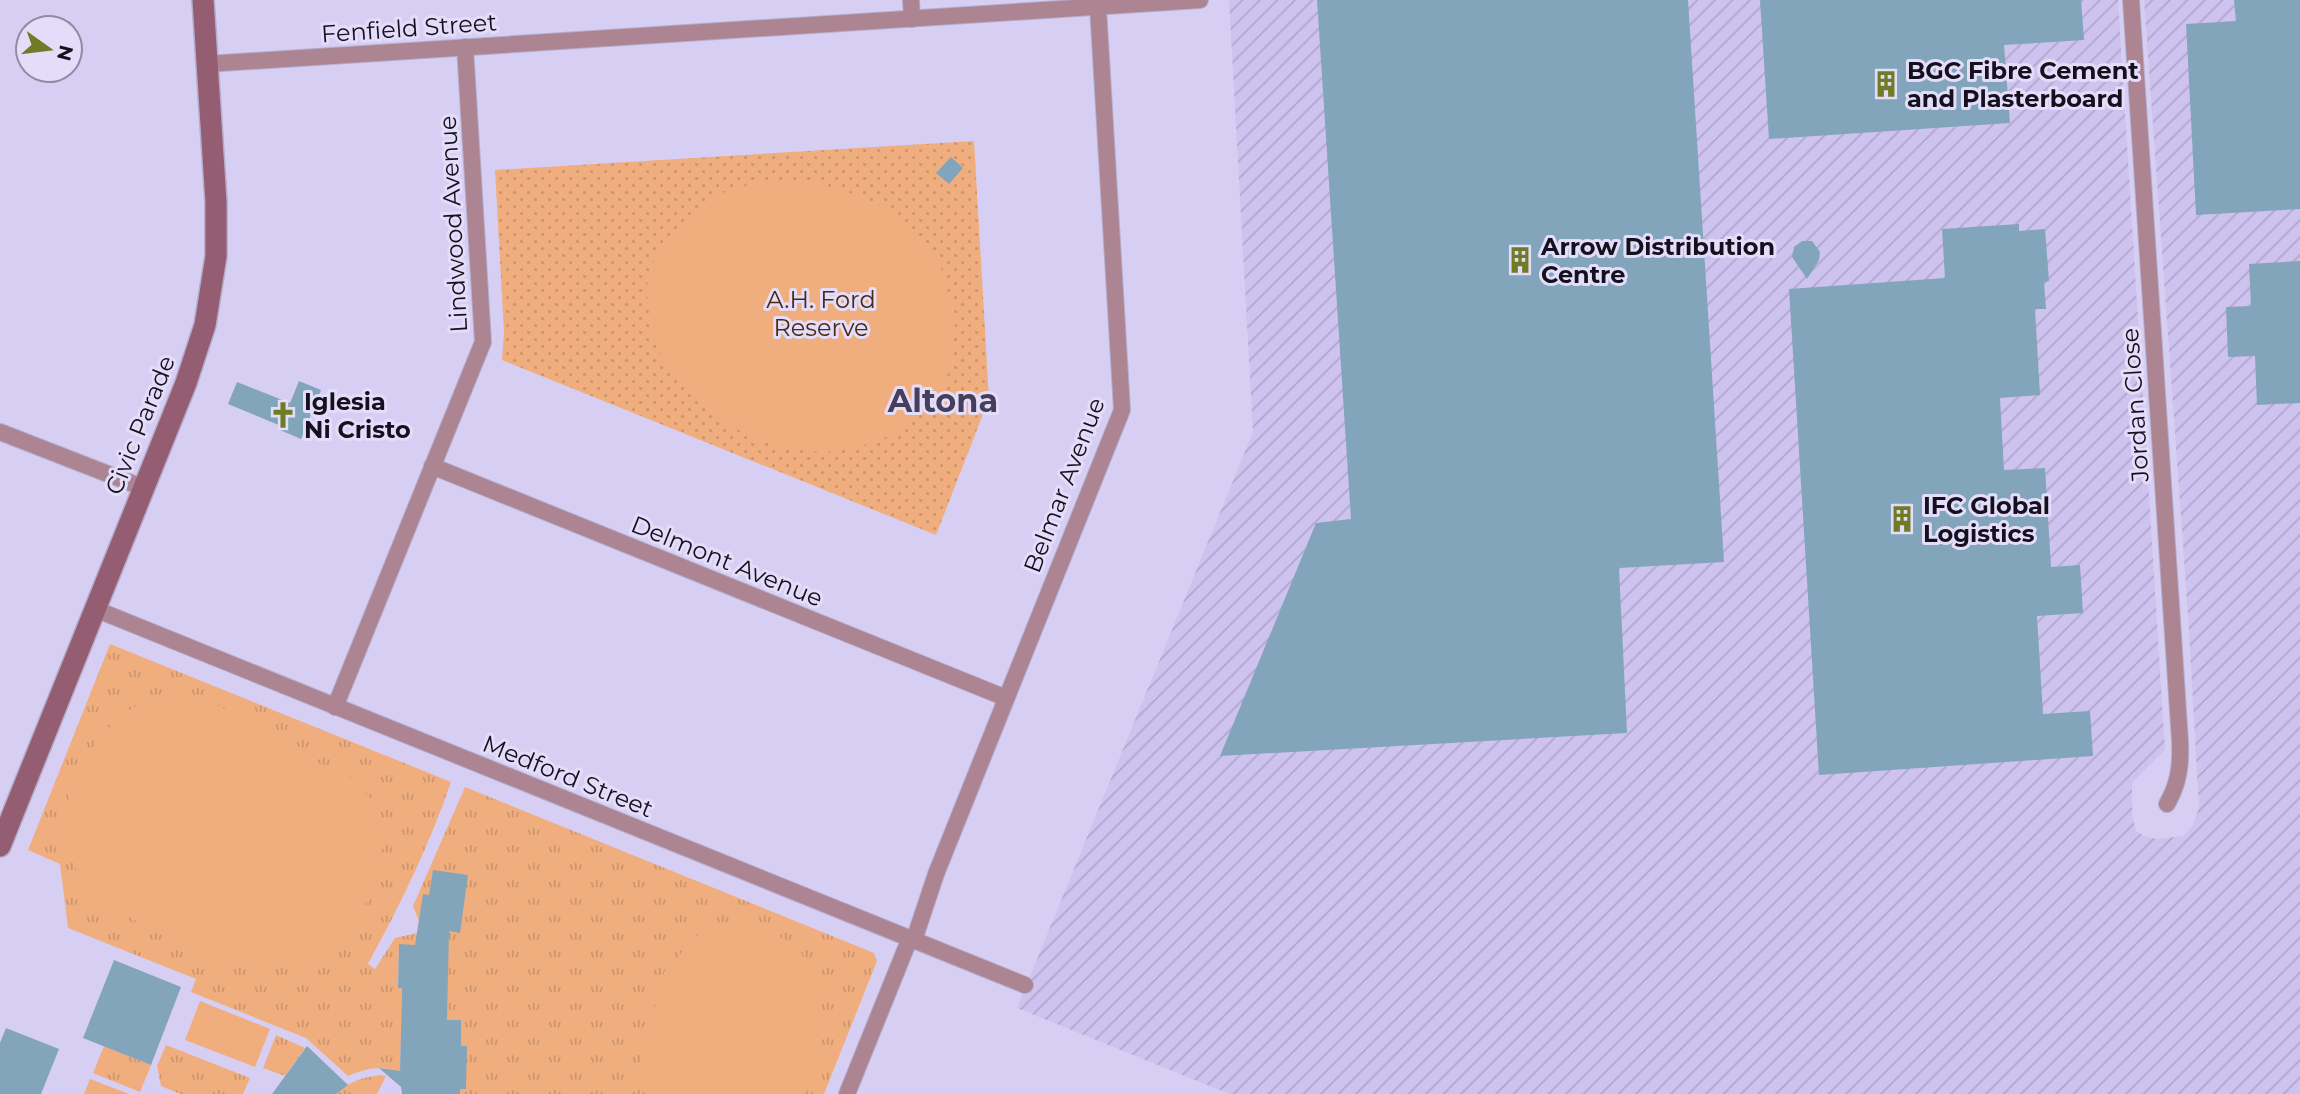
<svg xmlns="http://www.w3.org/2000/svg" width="2300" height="1094" font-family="Montserrat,sans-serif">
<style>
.industrial{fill:url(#industrial-furrows)}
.grass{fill:url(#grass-tufts)}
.park{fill:url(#park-dots)}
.pitch{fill:#f0ae7f}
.building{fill:#82a5bb}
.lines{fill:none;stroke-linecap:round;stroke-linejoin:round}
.street-casing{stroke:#b4adcc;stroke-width:18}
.secondary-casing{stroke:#b4adcc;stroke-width:24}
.street{stroke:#ac8492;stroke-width:16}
.secondary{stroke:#955d72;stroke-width:21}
.labels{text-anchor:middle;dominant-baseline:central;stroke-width:6;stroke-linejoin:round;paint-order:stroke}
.street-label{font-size:24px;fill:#14101d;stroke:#e4ddfa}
.poi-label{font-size:24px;font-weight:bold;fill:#14101d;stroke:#e4ddfa;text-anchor:start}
.park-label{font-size:24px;fill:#492b13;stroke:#e4ddfa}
.district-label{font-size:32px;font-weight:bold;fill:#463f5c;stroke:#e4ddfa}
</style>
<defs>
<pattern id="industrial-furrows" width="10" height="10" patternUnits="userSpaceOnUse" patternTransform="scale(1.75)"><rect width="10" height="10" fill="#cec3ee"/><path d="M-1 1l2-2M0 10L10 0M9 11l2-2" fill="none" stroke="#b0a6cc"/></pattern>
<pattern id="grass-tufts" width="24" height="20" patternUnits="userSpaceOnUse" patternTransform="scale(1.75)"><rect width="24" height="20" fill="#f0ae7f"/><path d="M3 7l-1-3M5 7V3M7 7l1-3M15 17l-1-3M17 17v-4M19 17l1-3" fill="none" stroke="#cd956d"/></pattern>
<pattern id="park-dots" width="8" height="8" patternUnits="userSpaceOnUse" patternTransform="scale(1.75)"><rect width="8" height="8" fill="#f0ae7f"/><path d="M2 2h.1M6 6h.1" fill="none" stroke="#cd956d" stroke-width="1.8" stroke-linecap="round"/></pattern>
</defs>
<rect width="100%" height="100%" fill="#d7cff3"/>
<path class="industrial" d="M1229,0H2118L2165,750L2132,783V814L2136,831L2144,836L2157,839L2183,836L2192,827L2199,808L2188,615L2144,0H2300V1094H1229L1017,1008L1253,432Z"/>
<g class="grass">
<path d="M110,644L451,782C429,846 400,905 368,964L375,969L395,938L417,933L419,921L413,906L465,787L874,953L877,961L824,1094H460L461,1020H447L424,945H399L398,987L402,988L400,1074C383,1064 365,1069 348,1076L306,1038L191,992L196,979L68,928L60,864L28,850Z"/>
<path d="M276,1035L305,1048L285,1076L263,1068Z"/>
<path d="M166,1045L250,1078L243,1094H180L161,1086L157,1066Z"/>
<path d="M104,1046L151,1065L140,1092L93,1073Z"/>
<path d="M380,1075L386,1076L377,1094H336C348,1082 363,1077 380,1075Z"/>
</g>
<path class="park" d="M974,141L989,399L936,535L502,360L504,332L495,170Z"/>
<g class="pitch">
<path d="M801,180C834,187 866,195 895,215C912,228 930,247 940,266C945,275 946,287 949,297C951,303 955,310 955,317C956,323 954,331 954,338C953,346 953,356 951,364C944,392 921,419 896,432C873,444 845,453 820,452C746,449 666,398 651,324C643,284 646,267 671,236C712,186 740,184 801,180Z"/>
<path d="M169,693C212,701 233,706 262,740L295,743L317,763L342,770L376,804L385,839L369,899L337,938L291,967L237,964L190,950L110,907L83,883L64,845L70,782L95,744L119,716L145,701Z"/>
<path d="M737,922L773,932L800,950L820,997L821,1039L812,1081L805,1094H645L639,1081L644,1047L664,972L702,930Z"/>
<path d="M200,1001L270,1029L255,1067L185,1040Z"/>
<path d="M90,1079L129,1094H84Z"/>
</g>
<g class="building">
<path d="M1317,0H1688L1724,562L1619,568L1627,733L1220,756L1316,523L1351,519Z"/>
<path d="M1760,0H2081L2084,40L2004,45L2010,123L1769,139Z"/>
<path d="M2234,0H2300V209L2196,215L2186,24L2236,21Z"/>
<path d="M951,157L963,168L949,184L936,173Z"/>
<path d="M2019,224V231L2045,229L2049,281L2044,282L2046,309H2035L2040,395L2000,398L2004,470L2045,468L2051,567L2080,565L2083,613L2037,616L2043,714L2090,711L2093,756L1819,775L1789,289L1945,278L1942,229Z"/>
<path d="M1802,241H1812L1820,252L1819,260L1807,279L1792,257L1794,247Z"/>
<path d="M2300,261V403L2257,405L2255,356L2228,357L2226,307L2251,306L2249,264Z"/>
<path d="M299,381L321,390L301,439L280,430L281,426L228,404L237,382L290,403Z"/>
<path d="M433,870L468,875L460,933L449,931L447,1020H461V1046H467L466,1089H460V1094H402L401,1087L379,1068L400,1071L402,988H398L399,944L415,945L423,894L429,895Z"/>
<path d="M114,960L181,987L151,1065L83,1038Z"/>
<path d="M6,1028L59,1049L41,1094H0V1043Z"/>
<path d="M307,1046L348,1085L336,1094H272Z"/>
</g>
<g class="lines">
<defs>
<g id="street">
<path d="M911,0L912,19"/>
<path d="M2131,0L2180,741C2181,765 2179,783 2167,804"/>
<path d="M207,64L1200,0"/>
<path d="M0,432L144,488"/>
<path d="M432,466L1006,698"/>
<path d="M95,609L1025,985"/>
<path d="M335,707L483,342L465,47"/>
<path d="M914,940L936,874L1122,410L1098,7"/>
<path d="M847,1094L910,938"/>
</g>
<path id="secondary" d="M0,846L186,383L205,325L216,256V202L203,0"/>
</defs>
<use href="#street" class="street-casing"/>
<use href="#secondary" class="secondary-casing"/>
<use href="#street" class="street"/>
<use href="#secondary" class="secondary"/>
</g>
<defs>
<symbol id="building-bare" viewBox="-9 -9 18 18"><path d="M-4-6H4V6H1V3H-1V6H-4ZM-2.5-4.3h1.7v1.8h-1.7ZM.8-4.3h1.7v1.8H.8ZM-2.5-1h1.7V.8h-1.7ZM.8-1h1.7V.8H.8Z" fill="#707b26" stroke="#e4ddfa" stroke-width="2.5" paint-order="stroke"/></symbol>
<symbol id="church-bare" viewBox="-9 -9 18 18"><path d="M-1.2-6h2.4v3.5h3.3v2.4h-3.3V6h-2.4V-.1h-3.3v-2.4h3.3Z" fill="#707b26" stroke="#e4ddfa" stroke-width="2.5" paint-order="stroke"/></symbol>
</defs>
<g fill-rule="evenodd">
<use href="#building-bare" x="1867" y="65" width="38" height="38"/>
<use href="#building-bare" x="1501" y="241" width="38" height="38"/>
<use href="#church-bare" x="264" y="396" width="38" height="38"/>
<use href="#building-bare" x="1883" y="500" width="38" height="38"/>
</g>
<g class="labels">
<g class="street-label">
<text transform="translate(409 28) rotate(-4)">Fenfield Street</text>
<text transform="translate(453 224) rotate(-93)">Lindwood Avenue</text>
<text transform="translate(2135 405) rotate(-94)">Jordan Close</text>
<text transform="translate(140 425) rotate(-68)">Civic Parade</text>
<text transform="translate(1064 485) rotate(-69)">Belmar Avenue</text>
<text transform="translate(727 561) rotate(22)">Delmont Avenue</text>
<text transform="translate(568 776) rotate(22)">Medford Street</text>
</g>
<g class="poi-label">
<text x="1907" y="70">BGC Fibre Cement<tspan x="1907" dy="28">and Plasterboard</tspan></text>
<text x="1541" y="246">Arrow Distribution<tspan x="1541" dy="28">Centre</tspan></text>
<text x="304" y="401">Iglesia<tspan x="304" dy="28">Ni Cristo</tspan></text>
<text x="1923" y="505">IFC Global<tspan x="1923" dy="28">Logistics</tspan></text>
</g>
<g class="park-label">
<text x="821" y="299">A.H. Ford<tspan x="821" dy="28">Reserve</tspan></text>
</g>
<g class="district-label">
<text x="943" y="400">Altona</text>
</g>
</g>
<g transform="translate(49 49) rotate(104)"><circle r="33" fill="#e4ddfa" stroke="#918ba2" stroke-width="2"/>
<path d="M0-5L12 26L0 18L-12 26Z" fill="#707b26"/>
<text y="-10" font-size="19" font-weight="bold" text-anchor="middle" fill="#14101d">N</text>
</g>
</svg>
